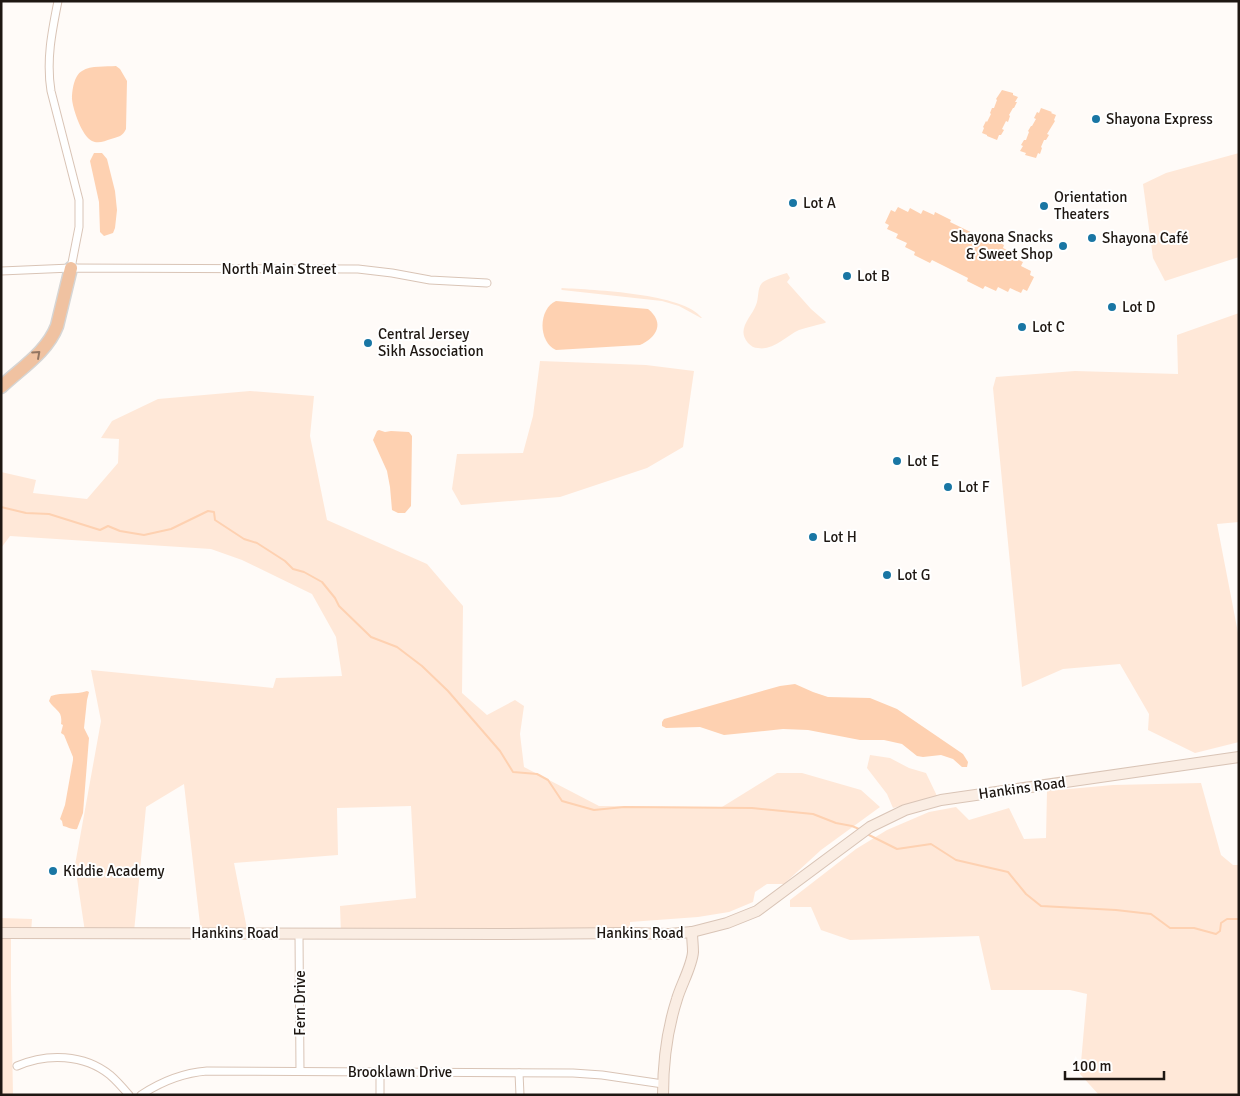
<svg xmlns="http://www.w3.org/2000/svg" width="1240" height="1096" font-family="Signika,sans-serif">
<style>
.green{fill:#ffe8d8}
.water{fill:#fed1b1}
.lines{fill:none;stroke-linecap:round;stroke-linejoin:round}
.stream{stroke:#fed1b1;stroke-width:2}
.street-casing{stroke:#d9c4b6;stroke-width:9}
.secondary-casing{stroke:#d9c4b6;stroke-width:12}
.highway-casing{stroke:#d6d5d4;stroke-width:15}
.street{stroke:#fff;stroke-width:7}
.secondary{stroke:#faede3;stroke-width:10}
.highway{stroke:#f0c2a1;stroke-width:12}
.oneway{stroke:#927561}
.poi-dot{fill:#1976a4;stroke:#fff;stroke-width:2}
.labels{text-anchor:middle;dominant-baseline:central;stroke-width:4;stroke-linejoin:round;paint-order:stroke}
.poi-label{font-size:15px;fill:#1e1712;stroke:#fff;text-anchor:start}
.street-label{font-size:15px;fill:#1e1712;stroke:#fff}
</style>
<rect width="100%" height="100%" fill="#fffbf8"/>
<g class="green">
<path d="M1239,153V257L1165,281L1153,258L1143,184L1166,173Z"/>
<path d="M787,273L790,278L787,282L811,309L826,322L825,323C817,325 808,327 799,330C786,336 773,351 758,348C754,348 751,346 748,343C736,329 751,318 756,305C759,299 757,288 762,283C766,279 781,275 787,273Z"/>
<path d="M562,288C594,290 683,293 702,318H701L679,306L662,301L562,290L561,289Z"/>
<path d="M1239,313V522L1217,524L1239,638V742L1195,753L1148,730L1149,714L1120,664L1063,669L1022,687L993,388L996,377L1075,371L1178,374L1177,335Z"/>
<path d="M540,361L646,365L694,371L683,447L647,468L560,497L461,505L452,489L457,454L523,453L533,416Z"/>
<path d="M250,391L314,396L310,436L327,520L427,564L463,606L462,693L487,715L515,700L524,706L520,734L524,767L599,806L722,807L777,773H802L861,790L880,807L821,850L784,884H767L755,892L753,902L729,912L698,917L630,922V933L341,934L340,906L416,898L411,806L337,808L338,855L234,863L248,934L201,933L184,784L146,807L134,932H85L75,865L101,721L91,670L273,688L276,678L342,676L336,637L312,594L242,560L211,549L10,536L1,548V472L36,480L33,493L87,499L118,463L119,439L101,438L112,421L158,399Z"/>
<path d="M870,755L890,758L909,768L926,773L937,796L893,808L887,794L867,768Z"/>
<path d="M1201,783L1221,855L1233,865H1239V1095H1099L1080,1074L1087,994L1070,990H991L979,936L850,940L821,930L811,907H790V900L856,849L887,830L929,812L956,807L969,820L1009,808L1024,839L1046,838L1047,791L1113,785Z"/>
<path d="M1,918L32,919L31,933L11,932V987L13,1095H1Z"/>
</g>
<g class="water">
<path d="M116,66L120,69L127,81L126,129C123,136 118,137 111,139C105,141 98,144 92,141C82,136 73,110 72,99C72,91 74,75 82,71C91,65 106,67 116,66Z"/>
<path d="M1002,90L1013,93V95L1018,97L1015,102H1017L1014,108H1013L1009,115L1010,116L1008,122L1006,121L1002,129L1004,130L1001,135H999L997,140L987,136V135L982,133L984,128L983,127L986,121L987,122L991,114L990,113L992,108H994L997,100L996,99Z"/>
<path d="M1041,108L1052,112L1051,113L1056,115L1054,120L1055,121L1047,134L1049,135L1046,140H1044L1041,147L1042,148L1040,154L1038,153L1036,158L1025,155L1026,153L1020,151L1023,146L1021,145L1024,140H1026L1029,132L1028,131L1031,126H1032L1036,119L1034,118L1037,112L1039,113Z"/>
<path d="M94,153H102L107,159L115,191L117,210L115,228L113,233L104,236L100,232L99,202L90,161Z"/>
<path d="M898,207L908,212L910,208L921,214L923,210L934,215L935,212L951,220L950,222L987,240L988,237L1004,245L1003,248L1013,253L1012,257L1023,262L1021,266L1031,271L1030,275L1034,277L1027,291L1023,289L1021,293L1010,288L1008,292L998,287L996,291L985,286L983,289L967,281L968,278L932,260L930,263L914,255L915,252L905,247L907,243L896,238L898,234L887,229L889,225L885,223L891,210L895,212Z"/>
<path d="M556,301L648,309C665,323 657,337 640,345L556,350C538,342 538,309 556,301Z"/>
<path d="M379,430L385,432L391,431L409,432L412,436L411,506L405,513H398L392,510L390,487L387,471L373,440L377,431Z"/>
<path d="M795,684L813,692L828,697L870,698L897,709L963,754L968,762L967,767H962L953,759L941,755L923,757L917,756L902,744L884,740H860L808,730L783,729L724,735L700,727L666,728L662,726V722L664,719L780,686Z"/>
<path d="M87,691L89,692L87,700L84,728L89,738L83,813L77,829C72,830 68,827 63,826L62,821L60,819L65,805L73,760V757L64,735L61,733L63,725L61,724C63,710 55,711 49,701L51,696C63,692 75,695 87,691Z"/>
</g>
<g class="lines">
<g class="stream">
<path d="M1,507L26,513L49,514L100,530L108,526L120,531L144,535L171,529L208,511L214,512L215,520L244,539L257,543L285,561L293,569L304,572L322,582L335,598L339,606L371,637L397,647L422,666L448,691L500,751L513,772L537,774L548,780L562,801L594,810L624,807L752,808L813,814L836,823L852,826L859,829"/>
<path d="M869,835L897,849L931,844L956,860L1008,872L1026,894L1041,906L1116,910L1151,914L1170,928H1194L1216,934L1220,931L1221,923L1227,919H1239"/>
</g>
<defs>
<g id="street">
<path d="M58,1C52,31 46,60 51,91L79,200V227L71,268"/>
<path d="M1,271L71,268L358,269L392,273L430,280L487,283"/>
<path d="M299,934L300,1071"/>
<path d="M17,1066C47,1053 84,1054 110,1075C117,1081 123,1088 129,1095"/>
<path d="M380,1071V1095"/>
<path d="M519,1073L520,1095"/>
<path d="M141,1095C162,1081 182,1073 207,1071L573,1073L602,1075L663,1084"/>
</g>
<g id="secondary">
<path d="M1,933L500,934L630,933L669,934L692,932L727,923L757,911L870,827L905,810L941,800L1239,757"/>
<path d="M663,1095C663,1063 667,1030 677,999C681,985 692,966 693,952C693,945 692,939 692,932"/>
</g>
<path id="highway" d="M1,387C21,368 47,352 57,326L71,268"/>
</defs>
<use href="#street" class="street-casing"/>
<use href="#secondary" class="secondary-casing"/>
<use href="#highway" class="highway-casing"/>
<use href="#street" class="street"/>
<use href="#secondary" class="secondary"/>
<use href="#highway" class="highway"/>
</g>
<defs><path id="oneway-chevron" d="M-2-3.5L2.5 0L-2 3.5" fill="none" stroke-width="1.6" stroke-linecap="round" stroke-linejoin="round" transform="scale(1.25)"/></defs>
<use class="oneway" href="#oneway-chevron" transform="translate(37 354) rotate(-42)"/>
<g class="poi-dot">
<circle cx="1096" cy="119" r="5"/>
<circle cx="793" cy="203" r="5"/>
<circle cx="1044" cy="206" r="5"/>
<circle cx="1092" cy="238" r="5"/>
<circle cx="1063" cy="246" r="5"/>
<circle cx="847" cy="276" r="5"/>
<circle cx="1112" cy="307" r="5"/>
<circle cx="1022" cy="327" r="5"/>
<circle cx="368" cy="343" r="5"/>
<circle cx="897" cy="461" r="5"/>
<circle cx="948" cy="487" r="5"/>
<circle cx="813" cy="537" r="5"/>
<circle cx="887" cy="575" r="5"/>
<circle cx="53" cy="871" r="5"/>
</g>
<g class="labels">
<g class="poi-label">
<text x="1106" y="119">Shayona Express</text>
<text x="1054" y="197">Orientation<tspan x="1054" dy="17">Theaters</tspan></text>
<text x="803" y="203">Lot A</text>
<text x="1053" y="237" text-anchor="end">Shayona Snacks<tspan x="1053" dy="17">&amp; Sweet Shop</tspan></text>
<text x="1102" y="238">Shayona Café</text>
<text x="857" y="276">Lot B</text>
<text x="1122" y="307">Lot D</text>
<text x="1032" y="327">Lot C</text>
<text x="378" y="334">Central Jersey<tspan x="378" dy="17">Sikh Association</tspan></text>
<text x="907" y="461">Lot E</text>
<text x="958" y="487">Lot F</text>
<text x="823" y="537">Lot H</text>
<text x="897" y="575">Lot G</text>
<text x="63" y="871">Kiddie Academy</text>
</g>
<g class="street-label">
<text x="279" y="269">North Main Street</text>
<text transform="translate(1022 788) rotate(-8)">Hankins Road</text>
<text x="235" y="933">Hankins Road</text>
<text x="640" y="933">Hankins Road</text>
<text transform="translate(300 1003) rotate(-90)">Fern Drive</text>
<text x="400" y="1072">Brooklawn Drive</text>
</g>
</g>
<rect width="1240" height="1096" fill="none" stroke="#1e1712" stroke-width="5"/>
<path d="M1065 1071v8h99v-8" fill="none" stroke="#1e1712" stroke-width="2.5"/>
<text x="1072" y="1071" font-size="15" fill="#1e1712" stroke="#ffffff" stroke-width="4" paint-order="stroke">100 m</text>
</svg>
